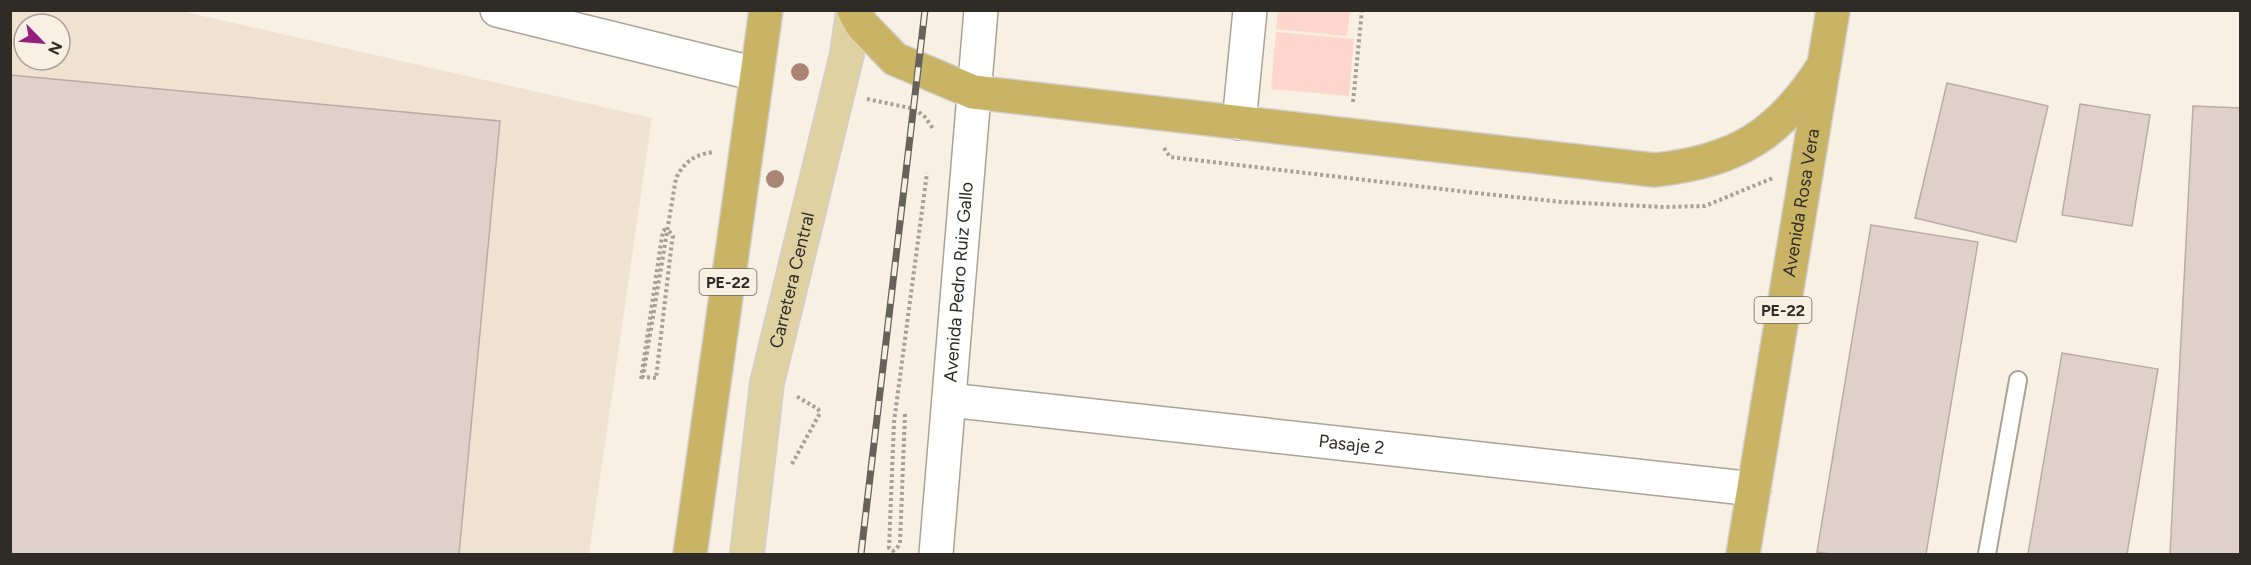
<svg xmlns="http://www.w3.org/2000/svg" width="2251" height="565" font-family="Figtree,sans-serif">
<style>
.built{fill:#f0e2d0;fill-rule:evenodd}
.green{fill:#fed6cb}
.building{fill:#dfd1c9;stroke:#b9aca4;stroke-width:1.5}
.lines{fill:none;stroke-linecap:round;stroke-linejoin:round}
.lane-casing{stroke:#aba297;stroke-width:20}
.street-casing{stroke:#aba297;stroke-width:36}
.secondary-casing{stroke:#aba297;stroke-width:36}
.primary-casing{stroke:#d1d0cf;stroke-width:36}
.highway-casing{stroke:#d1d0cf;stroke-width:36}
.path{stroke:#a7a097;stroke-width:4;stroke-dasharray:3 3;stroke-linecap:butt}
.lane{stroke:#fff;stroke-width:16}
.street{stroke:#fff;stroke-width:33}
.secondary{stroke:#fff;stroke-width:33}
.primary{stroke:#dfd1a2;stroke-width:33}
.highway{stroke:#c9b364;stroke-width:33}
.rail-casing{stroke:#67615b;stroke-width:7}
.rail{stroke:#f9f0e4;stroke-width:4.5;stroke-dasharray:14;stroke-linecap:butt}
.path-bridge{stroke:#a7a097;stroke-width:4;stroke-dasharray:3 3;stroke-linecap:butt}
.tree{fill:#aa8475}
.labels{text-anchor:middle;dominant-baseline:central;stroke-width:6;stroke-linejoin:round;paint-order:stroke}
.shield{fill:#f9f0e4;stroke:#6c6660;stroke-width:1.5}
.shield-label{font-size:16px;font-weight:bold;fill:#2f2b27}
.street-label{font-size:18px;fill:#2f2b27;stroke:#f9f0e4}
</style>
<rect width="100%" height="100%" fill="#f9f0e4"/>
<path class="built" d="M10,11H181L652,118L589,554H11ZM24,24H60V60H24Z"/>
<g class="green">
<path d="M1278,11H1350L1347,36L1276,29Z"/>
<path d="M1276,32L1354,39L1349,96L1271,89Z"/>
</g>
<g class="building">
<path d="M10,75L500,121L459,554H10Z"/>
<path d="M1947,83L2048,106L2016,242L1915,218Z"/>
<path d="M2080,104L2150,115L2132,226L2062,215Z"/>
<path d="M2193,106L2240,108V554H2170Z"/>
<path d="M1871,225L1978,242L1926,554H1830L1817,552Z"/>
<path d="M2062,353L2158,369L2127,554H2028Z"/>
</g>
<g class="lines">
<defs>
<path id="lane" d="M1987,554L2018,380"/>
<g id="street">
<path d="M1239,123L1250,10"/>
<path id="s1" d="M949,400L1754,489"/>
<path id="s2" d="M936,554L981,10"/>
</g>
<path id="secondary" d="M497,10L756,74"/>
<g id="primary">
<path id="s3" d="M747,554L767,383L847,54L853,10"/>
</g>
<g id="highway">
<path d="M854,10L862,25L895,59L973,92L1654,170C1735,162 1780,135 1824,65"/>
<path d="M690,554L766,10"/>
<path id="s4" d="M1743,554L1833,10"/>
</g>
</defs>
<use href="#lane" class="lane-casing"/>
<use href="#street" class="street-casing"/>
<use href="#secondary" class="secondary-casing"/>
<use href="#primary" class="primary-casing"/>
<use href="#highway" class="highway-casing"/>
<g class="path">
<path d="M867,99L915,109L925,117L934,130"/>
<path d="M1353,102L1362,10"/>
<path d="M1164,148L1170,157L1476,193L1562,202L1663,207L1705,206L1773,178"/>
<path d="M656,378L643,377L676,178C685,161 694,155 713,152"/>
<path d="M905,414L900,543L897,548L893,551L889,548L894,422L927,173"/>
<path d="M792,464L820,413L818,409L796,396"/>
</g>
<use href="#lane" class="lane"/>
<use href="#street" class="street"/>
<use href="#secondary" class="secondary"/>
<use href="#primary" class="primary"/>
<use href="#highway" class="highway"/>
<defs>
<path id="rail" d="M861,554L925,10"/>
</defs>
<use href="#rail" class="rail-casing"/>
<use href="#rail" class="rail"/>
<path class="path-bridge" d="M641,379L662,236L664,230L669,231L673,236L672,241L656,378"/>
</g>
<g class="tree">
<circle cx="800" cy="72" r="9"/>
<circle cx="775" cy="179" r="9"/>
</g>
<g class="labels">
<g class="shield">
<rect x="699.5" y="269" width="57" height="26" rx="4.5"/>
<rect x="1754.5" y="297" width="57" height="26" rx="4.5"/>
</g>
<g class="shield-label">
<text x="728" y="282">PE-22</text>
<text x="1783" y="310">PE-22</text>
</g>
<g class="street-label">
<text stroke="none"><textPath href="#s4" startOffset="356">Avenida Rosa Vera</textPath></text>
<text stroke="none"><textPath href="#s3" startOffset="278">Carretera Central</textPath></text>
<text stroke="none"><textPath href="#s2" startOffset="273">Avenida Pedro Ruiz Gallo</textPath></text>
<text stroke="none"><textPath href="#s1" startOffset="405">Pasaje 2</textPath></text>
</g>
</g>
<rect width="2251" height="565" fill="none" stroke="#2f2b27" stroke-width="24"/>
<g transform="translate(42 42) rotate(115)"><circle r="28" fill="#f9f0e4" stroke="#a8a198" stroke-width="1.5"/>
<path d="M0-4.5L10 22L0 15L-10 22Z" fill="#931f7e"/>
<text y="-9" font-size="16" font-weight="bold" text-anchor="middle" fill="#2f2b27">N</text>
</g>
</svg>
